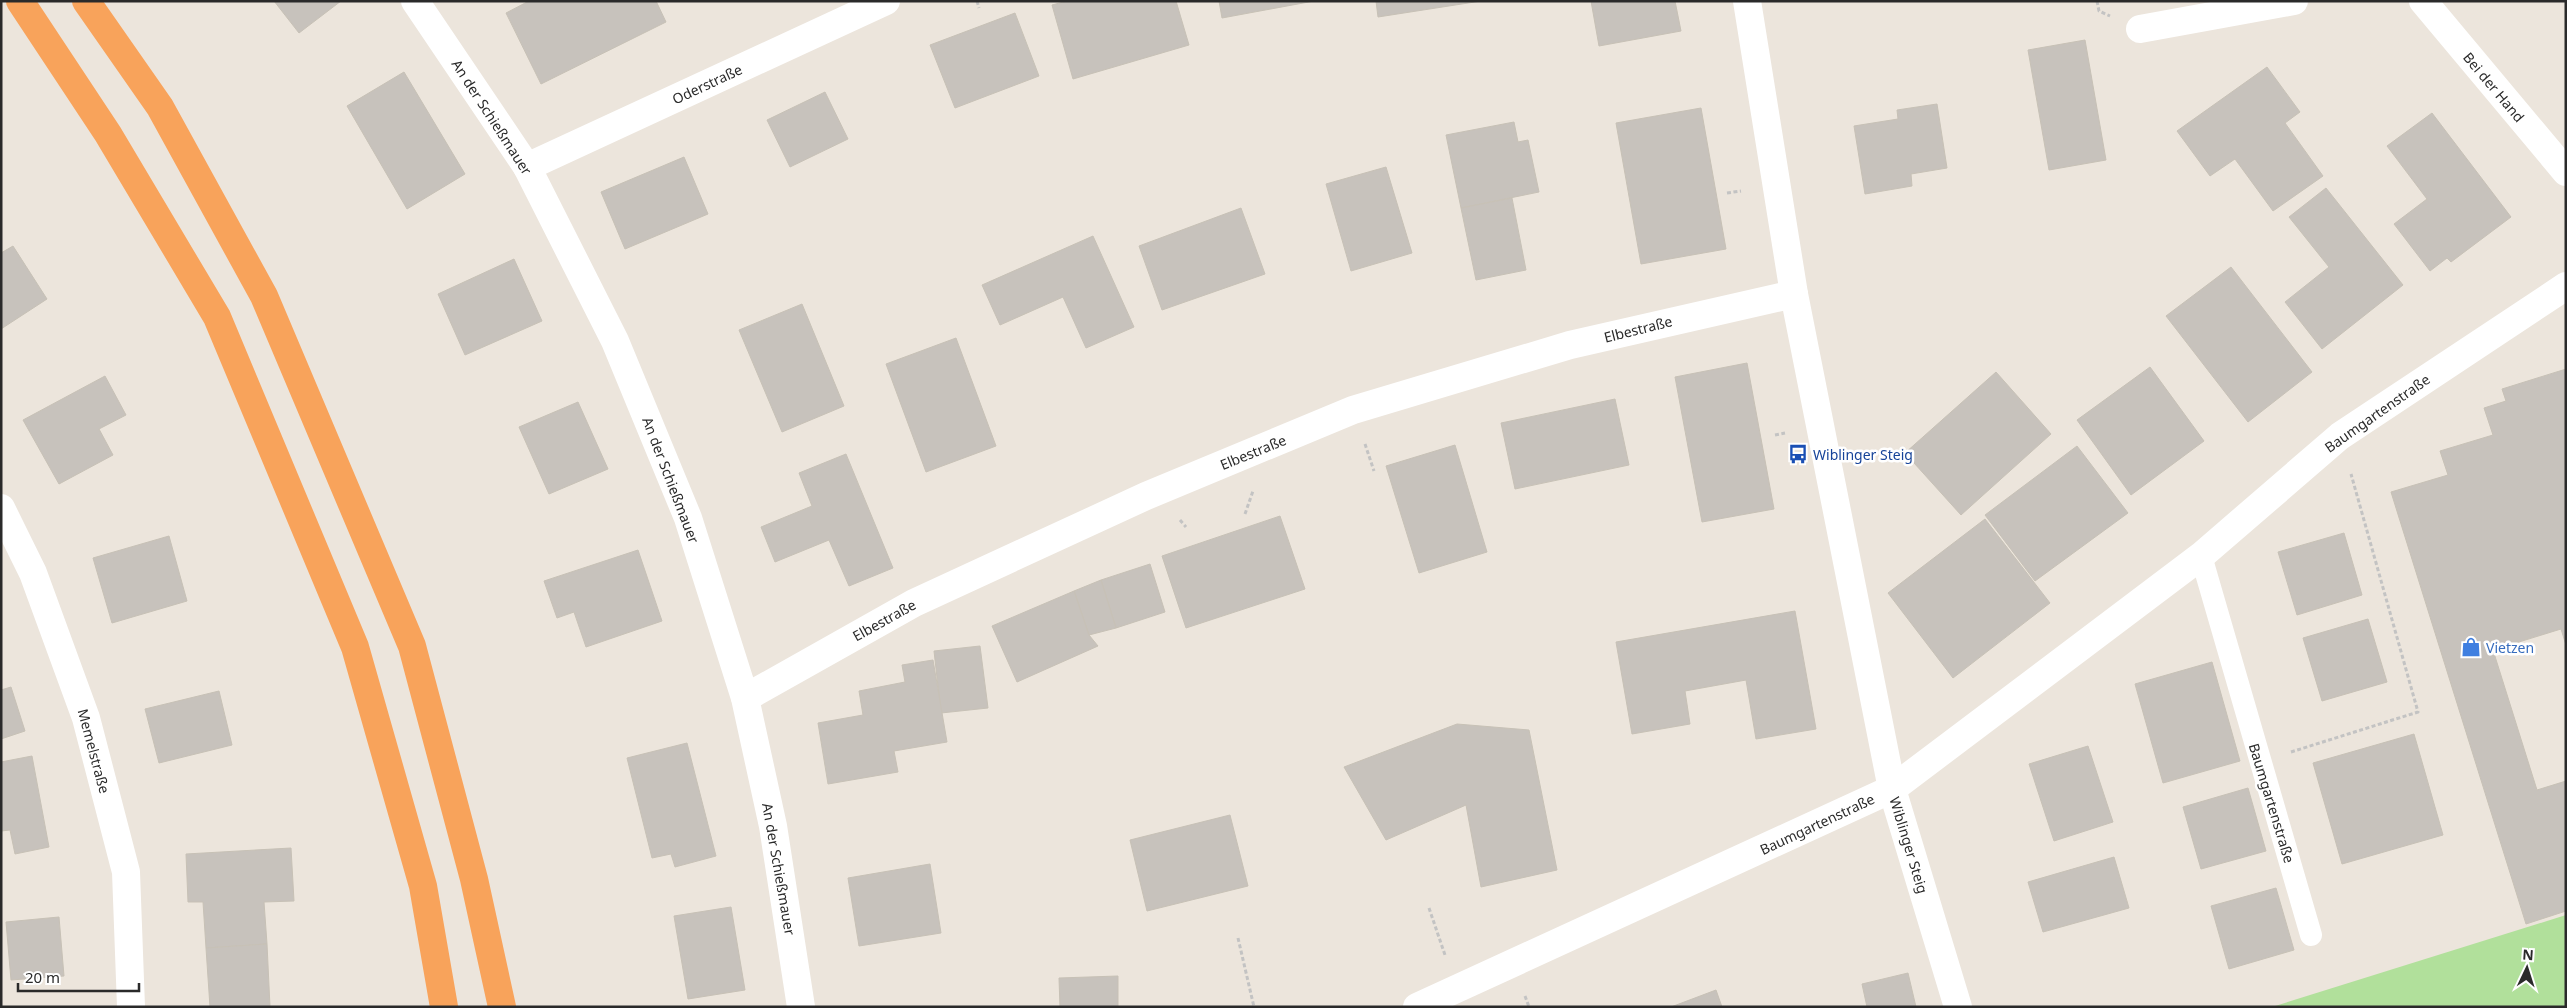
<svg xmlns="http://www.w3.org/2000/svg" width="2567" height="1008" font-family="'Noto Sans',sans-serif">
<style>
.green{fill:#b1e09b}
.building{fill:#c7c2bc;stroke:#c7c1b6}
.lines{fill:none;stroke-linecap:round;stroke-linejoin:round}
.path{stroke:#c3c3c3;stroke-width:3;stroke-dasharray:4 2.5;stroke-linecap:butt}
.lane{stroke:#fff;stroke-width:22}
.street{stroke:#fff;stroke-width:28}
.highway{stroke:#f8a35b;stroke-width:28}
.labels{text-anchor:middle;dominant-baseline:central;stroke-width:5;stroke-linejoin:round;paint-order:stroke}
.street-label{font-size:14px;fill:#2a2a2a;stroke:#fff}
.transit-label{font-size:14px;fill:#164399;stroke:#fff;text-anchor:start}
.shop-label{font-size:14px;fill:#366cbe;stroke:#fff;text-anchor:start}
</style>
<rect width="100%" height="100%" fill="#ece5dc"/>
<path class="green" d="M2566,915V1007H2272Z"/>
<g class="building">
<path d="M274,1H341L299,33Z"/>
<path d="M529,1H656L666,22L541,84L506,13Z"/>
<path d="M1067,1H1176L1189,45L1073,79L1052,5Z"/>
<path d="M1219,1H1314L1222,18Z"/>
<path d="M1376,1H1481L1378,17Z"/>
<path d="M1591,1H1675L1681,31L1599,46Z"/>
<path d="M1015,13L1039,76L955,108L930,45Z"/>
<path d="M2085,40L2106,160L2049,170L2028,50Z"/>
<path d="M2267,67L2300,112L2285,123L2323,176L2273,211L2235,159L2210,176L2177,131Z"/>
<path d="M404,72L465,174L407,209L347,106Z"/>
<path d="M825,92L848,139L790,167L767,120Z"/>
<path d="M1937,104L1947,168L1911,174L1912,186L1865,194L1854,126L1898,119L1897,110Z"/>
<path d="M1701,108L1726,249L1641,264L1616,123Z"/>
<path d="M2432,113L2511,217L2451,262L2447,258L2430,271L2394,224L2427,199L2387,146Z"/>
<path d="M1514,122L1518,142L1528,140L1539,192L1461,208L1446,135Z"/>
<path d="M684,157L708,214L625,249L601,192Z"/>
<path d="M1386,167L1412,253L1351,271L1326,184Z"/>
<path d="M2326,188L2403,285L2322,349L2285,302L2329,267L2289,217Z"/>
<path d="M1512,198L1526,270L1476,280L1461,208Z"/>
<path d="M1241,208L1265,274L1162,310L1139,246Z"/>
<path d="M1093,236L1134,327L1086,348L1063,297L1000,325L982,285Z"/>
<path d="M13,246L47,299L1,329V253Z"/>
<path d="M514,259L542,321L465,355L438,294Z"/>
<path d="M2231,267L2312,372L2248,422L2166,316Z"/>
<path d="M802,304L844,406L782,432L739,330Z"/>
<path d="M956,338L996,446L926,472L886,364Z"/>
<path d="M1747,363L1774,509L1702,522L1675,377Z"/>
<path d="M2150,367L2204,441L2131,495L2077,420Z"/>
<path d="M2566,369V645L2561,629L2493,650L2537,790L2566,781V911L2526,924L2391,492L2448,475L2440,451L2493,435L2484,408L2506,401L2502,389Z"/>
<path d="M1996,372L2051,434L1961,515L1905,453Z"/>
<path d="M105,376L126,415L99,429L113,455L59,484L23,420Z"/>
<path d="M1615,399L1629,465L1515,489L1501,423Z"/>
<path d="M578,402L608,469L549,494L519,427Z"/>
<path d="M1455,445L1487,552L1419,573L1386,466Z"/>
<path d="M2077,446L2128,513L2035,581L1985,515Z"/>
<path d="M846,454L893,568L849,586L829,540L775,562L761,527L812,506L799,473Z"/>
<path d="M1280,516L1305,589L1186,628L1162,556Z"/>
<path d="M1985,519L2050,603L1953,678L1888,593Z"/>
<path d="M2344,533L2362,595L2297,615L2278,552Z"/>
<path d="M169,536L187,601L112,623L93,558Z"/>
<path d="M638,550L662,621L586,647L574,612L557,618L544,581Z"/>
<path d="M1150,564L1165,612L1116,628L1101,580Z"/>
<path d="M1101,580L1116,628L1089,635L1074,591Z"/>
<path d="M1074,591L1089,635L1098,646L1017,682L992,626Z"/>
<path d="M1795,611L1816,729L1756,739L1746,680L1685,691L1690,724L1632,734L1616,642Z"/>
<path d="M2368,619L2387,682L2322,701L2303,638Z"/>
<path d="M980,646L988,708L941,713L934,651Z"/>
<path d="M933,660L947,742L894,751L898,772L828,784L818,723L863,715L859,691L905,682L902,665Z"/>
<path d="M2212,662L2240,761L2163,783L2135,684Z"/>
<path d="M11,687L25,731L1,739V690Z"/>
<path d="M219,691L232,745L159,763L145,709Z"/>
<path d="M1457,724L1529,730L1557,870L1481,887L1466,805L1386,840L1344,767Z"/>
<path d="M2414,734L2443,835L2342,864L2313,763Z"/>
<path d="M687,743L716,856L675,867L671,854L652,858L627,758Z"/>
<path d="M2088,746L2113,822L2054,841L2029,764Z"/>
<path d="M32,756L49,847L15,854L10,830L1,831V762Z"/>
<path d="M2248,788L2266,851L2201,869L2183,807Z"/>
<path d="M1230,815L1248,886L1147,911L1130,840Z"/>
<path d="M291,848L294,901L264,902L267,944L206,948L203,902H188L186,854Z"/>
<path d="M2114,857L2129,908L2043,932L2028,882Z"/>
<path d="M930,864L941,933L859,946L848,878Z"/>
<path d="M2276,888L2294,950L2229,969L2211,906Z"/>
<path d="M731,907L745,990L688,999L674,916Z"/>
<path d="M59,917L64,976L11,980L6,922Z"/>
<path d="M267,944L270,1007H210L206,948Z"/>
<path d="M1908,973L1916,1007H1867L1862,984Z"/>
<path d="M1118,976V1007H1060L1059,978Z"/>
<path d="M1716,990L1722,1007H1671Z"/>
</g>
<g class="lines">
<g class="path">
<path d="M977,1L979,8"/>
<path d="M2097,1L2099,11L2110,16"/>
<path d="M1727,193L1741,191"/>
<path d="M1775,435L1785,433"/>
<path d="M1365,444L1374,471"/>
<path d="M1245,514L1253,491"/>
<path d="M1180,520L1186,527"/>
<path d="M2291,752L2418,712L2351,474"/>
<path d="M1429,908L1445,955"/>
<path d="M1238,938L1254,1007"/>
<path d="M1525,996L1529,1007"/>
</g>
<path class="lane" d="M2201,556L2311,935"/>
<g class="street">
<path d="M415,1L527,167L615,341L688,518L745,698L773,826L801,1007"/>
<path d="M1747,1L1794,294L1892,789L1958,1007"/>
<path d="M2423,1L2566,172"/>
<path d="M2140,29L2294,1"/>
<path d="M527,167L886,1"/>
<path d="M1,508L33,573L86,718L126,872L131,1007"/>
<path d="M745,698L914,603L1146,496L1353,410L1570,345L1794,294"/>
<path d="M1417,1007L1892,789L2201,556L2340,436L2566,286"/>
</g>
<g class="highway">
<path d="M20,1L108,134L217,317L355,647L423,886L444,1007"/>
<path d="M86,1L160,107L264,296L412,646L474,879L502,1007"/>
</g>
</g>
<defs>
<symbol id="bus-bare" viewBox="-9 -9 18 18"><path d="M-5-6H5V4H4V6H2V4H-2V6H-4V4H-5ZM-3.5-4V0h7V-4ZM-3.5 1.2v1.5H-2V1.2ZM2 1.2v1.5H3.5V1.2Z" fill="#1a4fb4" stroke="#fff" stroke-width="2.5" paint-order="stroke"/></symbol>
<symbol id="shop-bare" viewBox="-9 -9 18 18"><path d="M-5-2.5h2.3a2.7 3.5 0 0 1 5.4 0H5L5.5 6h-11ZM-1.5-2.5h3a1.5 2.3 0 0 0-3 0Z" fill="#3f7fe0" stroke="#fff" stroke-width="2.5" paint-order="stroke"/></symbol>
</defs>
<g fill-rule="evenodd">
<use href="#bus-bare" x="1784" y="440" width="28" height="28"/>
<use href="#shop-bare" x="2457" y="633" width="28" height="28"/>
</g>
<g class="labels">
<g class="street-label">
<text transform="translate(707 84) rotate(-25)">Oderstraße</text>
<text transform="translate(2494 87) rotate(50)">Bei der Hand</text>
<text transform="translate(492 117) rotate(57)">An der Schießmauer</text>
<text transform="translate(1638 329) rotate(-14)">Elbestraße</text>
<text transform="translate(2377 413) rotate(-35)">Baumgartenstraße</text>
<text transform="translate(1253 452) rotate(-22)">Elbestraße</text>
<text transform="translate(671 480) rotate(69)">An der Schießmauer</text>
<text transform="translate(884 620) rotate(-29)">Elbestraße</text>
<text transform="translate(94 751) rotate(75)">Memelstraße</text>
<text transform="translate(2272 803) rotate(73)">Baumgartenstraße</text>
<text transform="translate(1817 824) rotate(-25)">Baumgartenstraße</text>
<text transform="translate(1909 845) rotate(73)">Wiblinger Steig</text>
<text transform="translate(779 869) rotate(80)">An der Schießmauer</text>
</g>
<g class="transit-label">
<text x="1813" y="454">Wiblinger Steig</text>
</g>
<g class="shop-label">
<text x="2486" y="647">Vietzen</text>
</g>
</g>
<rect width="2567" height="1008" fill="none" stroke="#2a2a2a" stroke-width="5"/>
<g transform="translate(2527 968) rotate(4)" stroke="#ffffff" stroke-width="4" paint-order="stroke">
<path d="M0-4L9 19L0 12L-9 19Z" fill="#2a2a2a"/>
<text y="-8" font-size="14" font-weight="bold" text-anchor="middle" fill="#2a2a2a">N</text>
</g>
<path d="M18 983v8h121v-8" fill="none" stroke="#2a2a2a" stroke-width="2.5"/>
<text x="25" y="983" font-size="15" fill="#2a2a2a" stroke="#ffffff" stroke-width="4" paint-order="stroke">20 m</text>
</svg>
